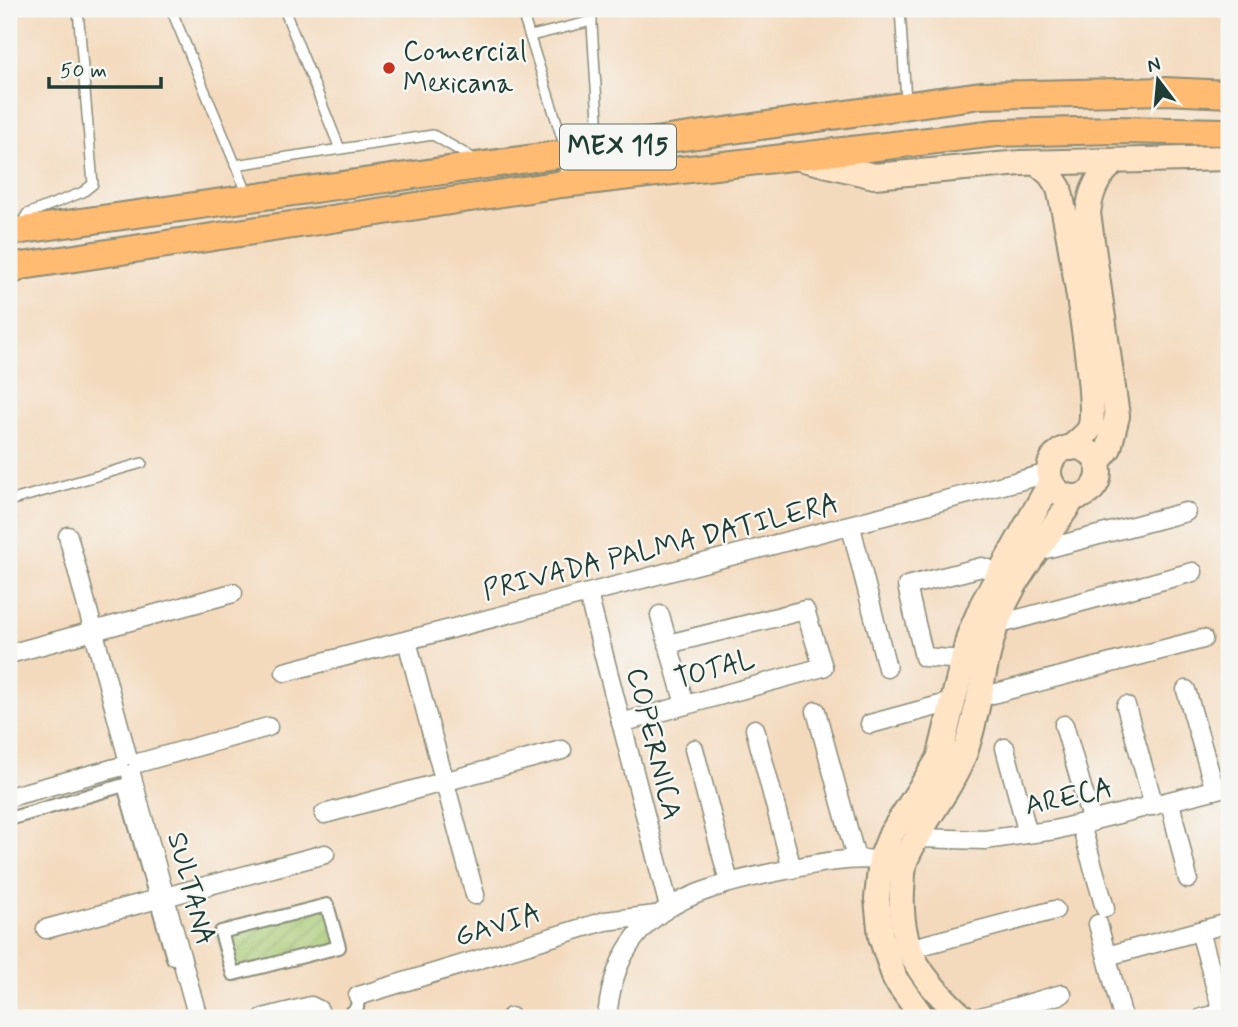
<svg xmlns="http://www.w3.org/2000/svg" width="1238" height="1027" font-family="Mynerve,sans-serif">
<style>
.garden{fill:url(#garden-furrows);stroke:#628353;stroke-width:2}
.lines{fill:none;stroke-linecap:round;stroke-linejoin:round}
.service-casing{stroke:#8a8c78;stroke-width:12}
.pedestrian-casing{stroke:#8a8c78;stroke-width:16}
.minor-casing{stroke:#8a8c78;stroke-width:21}
.secondary-casing{stroke:#8a8c78;stroke-width:28}
.primary-casing{stroke:#8a8c78;stroke-width:30}
.trunk-casing{stroke:#8a8c78;stroke-width:32}
.service{stroke:#fff;stroke-width:9}
.pedestrian{stroke:#fff;stroke-width:12}
.minor{stroke:#fff;stroke-width:18}
.secondary{stroke:#ffe4c6;stroke-width:24}
.primary{stroke:#febb71;stroke-width:26}
.trunk{stroke:#febb71;stroke-width:28}
.poi-dot{fill:#c8321e;stroke:#f6f6f2;stroke-width:2.5}
.labels{text-anchor:middle;dominant-baseline:central;stroke-width:5;stroke-linejoin:round;paint-order:stroke}
.shield{fill:#f6f6f2;stroke:#60746d;stroke-width:2}
.shield-label{font-size:26px;font-weight:bold;fill:#1f3d34}
.poi-label{font-size:28px;fill:#1f3d34;stroke:#f6f6f2;text-anchor:start}
.street-label{font-size:28px;fill:#1f3d34;stroke:#f6f6f2}
</style>
<defs>
<pattern id="garden-furrows" width="10" height="10" patternUnits="userSpaceOnUse" patternTransform="scale(1.75)"><rect width="10" height="10" fill="#a6c972"/><path d="M-1 1l2-2M0 10L10 0M9 11l2-2" fill="none" stroke="#87a45e"/></pattern>
</defs>
<rect width="100%" height="100%" fill="#f6f6f2"/>
<filter id="ink" filterUnits="userSpaceOnUse"><feTurbulence type="fractalNoise" baseFrequency=".0143" numOctaves="2"/><feDisplacementMap in="SourceGraphic" scale="14" xChannelSelector="R" yChannelSelector="G"/><feConvolveMatrix kernelMatrix="1 2 1 2 8 2 1 2 1" color-interpolation-filters="sRGB"/></filter>
<filter id="wash" filterUnits="userSpaceOnUse"><feTurbulence type="fractalNoise" baseFrequency=".00686" numOctaves="4" result="noise"/><feDisplacementMap in="SourceGraphic" scale="28" xChannelSelector="R" yChannelSelector="G"/><feGaussianBlur stdDeviation="1.57" result="paint"/><feColorMatrix in="noise" values="0 0 0 0 0 0 0 0 0 0 0 0 0 0 0 0 0 1.4 0 .05"/><feComposite in="paint" operator="in"/></filter>
<g filter="url(#wash)">
<rect width="100%" height="100%" fill="#f4dabd"/>
<path class="garden" d="M329,900L345,950L230,980L216,929Z"/>
</g>
<g filter="url(#ink)">
<g class="lines">
<defs>
<g id="service">
<path d="M171,9L248,195"/>
<path d="M284,9L340,149"/>
<path d="M521,9L567,154L563,182"/>
<path d="M591,9L600,150L607,177"/>
<path d="M900,9L906,101"/>
<path d="M531,36L592,21"/>
<path d="M235,165L433,135L476,160"/>
<path d="M20,226L27,214L83,192L93,184L78,10"/>
<path d="M9,501L142,463"/>
</g>
<g id="pedestrian">
<path d="M9,819L124,785L173,958"/>
<path d="M327,905L339,947L233,974L221,932Z"/>
<path d="M346,1018L357,1008L358,996"/>
</g>
<g id="minor">
<path d="M851,527L887,668"/>
<path d="M68,536L127,755"/>
<path d="M1034,552L1186,512"/>
<path d="M588,594L669,907"/>
<path d="M660,615L685,705"/>
<path d="M996,625L1193,572"/>
<path d="M407,641L475,895"/>
<path d="M668,644L805,610L823,667"/>
<path d="M9,654L233,593"/>
<path d="M964,660L924,657L907,586L982,567L998,572"/>
<path d="M285,672L1049,473"/>
<path d="M1186,690L1215,790"/>
<path d="M981,697L1203,639"/>
<path d="M1126,706L1154,806"/>
<path d="M816,711L856,858"/>
<path d="M621,723L823,667"/>
<path d="M870,724L955,701"/>
<path d="M1064,725L1092,822"/>
<path d="M755,729L792,869"/>
<path d="M1005,748L1028,834"/>
<path d="M694,749L729,882"/>
<path d="M138,763L268,727"/>
<path d="M131,774L198,1018"/>
<path d="M9,797L119,767"/>
<path d="M1170,802L1188,879"/>
<path d="M324,814L562,750"/>
<path d="M1081,825L1105,908"/>
<path d="M917,838L985,840L1055,830L1229,786"/>
<path d="M1098,924L1123,1018"/>
<path d="M46,929L325,854"/>
<path d="M1200,931L1224,1018"/>
<path d="M909,949L1055,910"/>
<path d="M1107,956L1229,923"/>
<path d="M358,996L605,921L656,915"/>
<path d="M511,1017V1018"/>
<path d="M263,1018L311,1006L319,1010"/>
<path d="M607,1018C616,913 686,891 776,872C816,863 851,856 892,861"/>
<path d="M977,1018L1062,994"/>
<path d="M1202,1018L1222,1013"/>
</g>
<g id="secondary">
<path d="M799,158L874,176L1021,163L1229,158"/>
<path d="M1037,163L1050,174L1059,188C1067,223 1100,403 1090,428C1087,435 1076,442 1071,448"/>
<circle cx="1074" cy="472" r="25"/>
<path d="M1097,463L1109,448L1117,416L1088,213C1091,189 1098,176 1115,161"/>
<path d="M923,1018L895,979L881,937L877,899L881,859L891,834L939,759L969,636L983,603L1051,482"/>
<path d="M964,1018C921,979 899,951 902,891C903,881 902,868 906,859C922,822 951,790 965,752C980,710 982,665 997,623C1014,575 1047,539 1074,497"/>
</g>
<g id="primary">
<path d="M9,232L981,95L1165,91L1229,94"/>
<path d="M9,268L562,184L996,133L1116,130L1229,132"/>
</g>
<path id="trunk" d="M9,271L19,266"/>
</defs>
<use href="#service" class="service-casing"/>
<use href="#pedestrian" class="pedestrian-casing"/>
<use href="#minor" class="minor-casing"/>
<use href="#secondary" class="secondary-casing"/>
<use href="#primary" class="primary-casing"/>
<use href="#trunk" class="trunk-casing"/>
<use href="#service" class="service"/>
<use href="#pedestrian" class="pedestrian"/>
<use href="#minor" class="minor"/>
<use href="#secondary" class="secondary"/>
<use href="#primary" class="primary"/>
<use href="#trunk" class="trunk"/>
</g>
</g>
<circle class="poi-dot" cx="389" cy="68" r="7"/>
<g class="labels">
<rect class="shield" x="560" y="124.5" width="116" height="45" rx="5"/>
<g class="shield-label">
<text x="618" y="147">MEX 115</text>
</g>
<g class="poi-label">
<text x="403" y="52">Comercial<tspan x="403" dy="32">Mexicana</tspan></text>
</g>
<g class="street-label">
<text transform="translate(661 548) rotate(-14)">PRIVADA PALMA DATILERA</text>
<text transform="translate(715 670) rotate(-15)">TOTAL</text>
<text transform="translate(653 744) rotate(76)">COPERNICA</text>
<text transform="translate(1069 798) rotate(-12)">ARECA</text>
<text transform="translate(190 889) rotate(75)">SULTANA</text>
<text transform="translate(498 926) rotate(-17)">GAVIA</text>
</g>
</g>
<rect width="1238" height="1027" fill="none" stroke="#f6f6f2" stroke-width="35"/>
<g transform="translate(1158 80) rotate(344)" stroke="#f6f6f2" stroke-width="5" paint-order="stroke">
<path d="M0-5L12 26L0 18L-12 26Z" fill="#1f3d34"/>
<text y="-10" font-size="19" font-weight="bold" text-anchor="middle" fill="#1f3d34">N</text>
</g>
<path d="M49 77v10h112v-10" fill="none" stroke="#1f3d34" stroke-width="3.5"/>
<text x="60" y="77" font-size="21" fill="#1f3d34" stroke="#f6f6f2" stroke-width="5" paint-order="stroke">50 m</text>
</svg>
